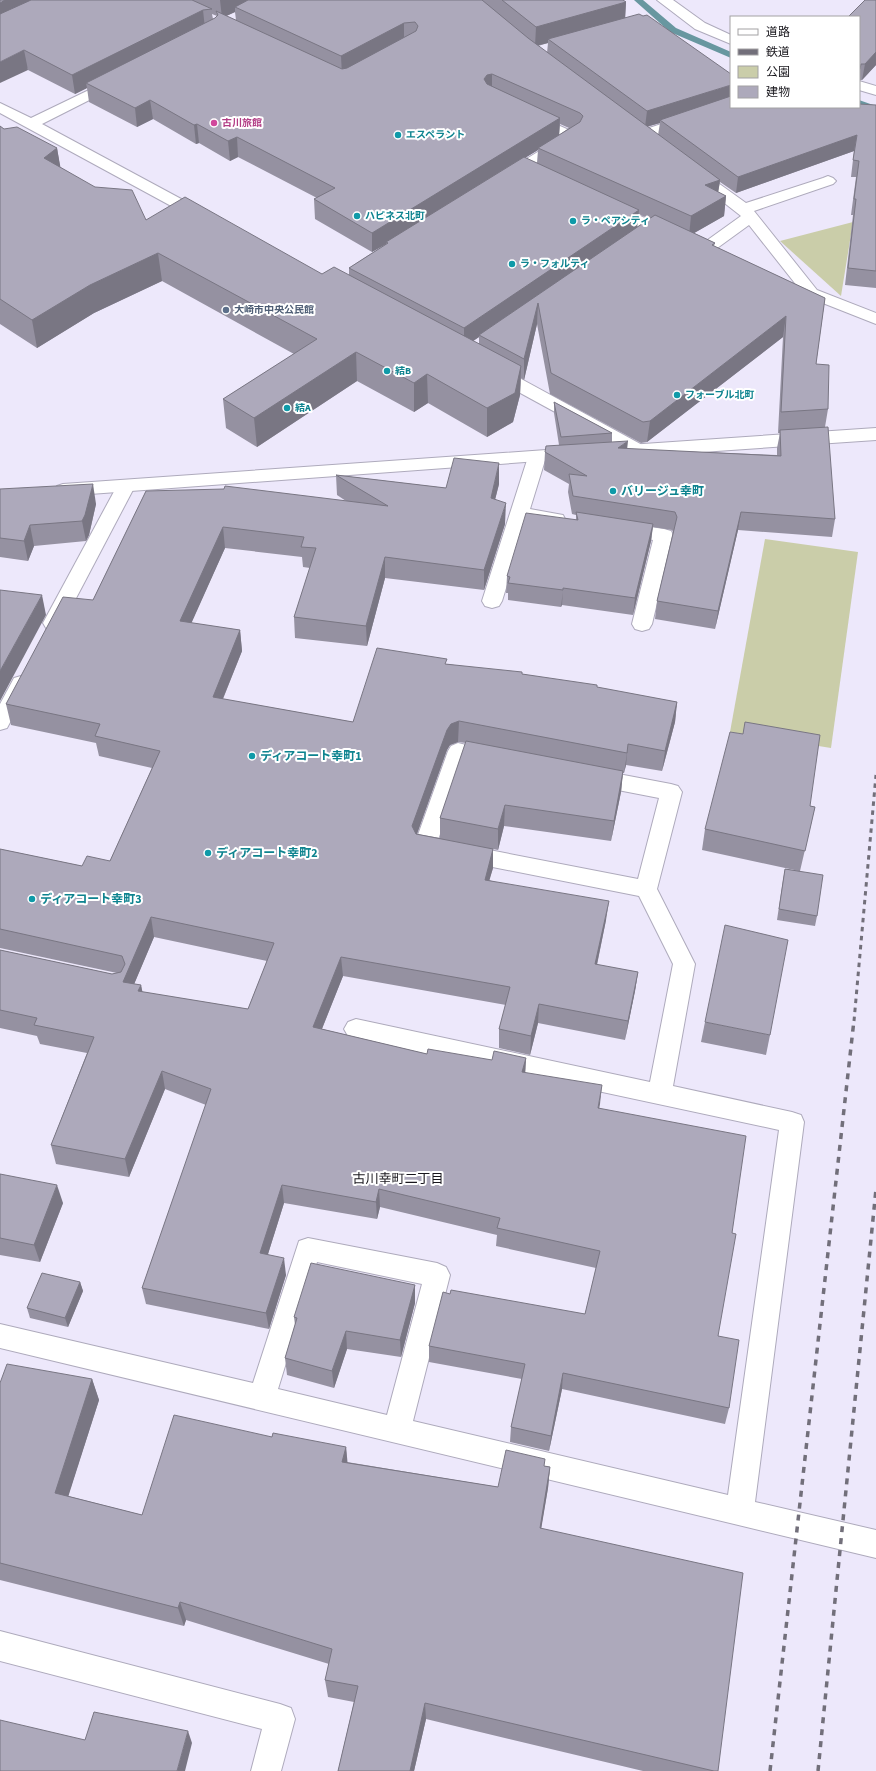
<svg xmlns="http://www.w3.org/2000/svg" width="876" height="1771" font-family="'Source Sans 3','Noto Sans JP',sans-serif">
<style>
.green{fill:#cacda9}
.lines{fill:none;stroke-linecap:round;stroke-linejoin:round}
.stream{fill:#6897a0;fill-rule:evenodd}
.street-casing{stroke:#aeaabc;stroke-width:2}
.secondary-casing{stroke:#aeaabc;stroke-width:2}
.street{fill:#fff;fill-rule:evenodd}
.secondary{fill:#fff;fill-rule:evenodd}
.rail-far1{stroke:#726f7a;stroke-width:3;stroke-dasharray:4.5 4.5;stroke-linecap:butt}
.rail{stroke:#726f7a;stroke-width:3.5;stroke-dasharray:6 6;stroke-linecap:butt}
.wall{fill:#9591a1;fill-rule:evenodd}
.shaded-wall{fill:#797683}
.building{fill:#ada9bb;stroke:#797683;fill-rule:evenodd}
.hotel-dot{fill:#d1479c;stroke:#fff;stroke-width:1.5}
.culture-dot{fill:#0f9aa8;stroke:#fff;stroke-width:1.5}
.service-dot{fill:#5c6f8a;stroke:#fff;stroke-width:1.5}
.labels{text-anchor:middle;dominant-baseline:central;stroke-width:4;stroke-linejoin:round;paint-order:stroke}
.far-hotel-label{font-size:10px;font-weight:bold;fill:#b23c85;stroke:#fff;text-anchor:start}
.far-culture-label{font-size:10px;font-weight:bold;fill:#0d838f;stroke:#fff;text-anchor:start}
.far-service-label{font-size:10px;font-weight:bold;fill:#4e5e75;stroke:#fff;text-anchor:start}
.culture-label{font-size:12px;font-weight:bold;fill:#0d838f;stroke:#fff;text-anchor:start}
.neighbourhood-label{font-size:13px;fill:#18161c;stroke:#fff}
</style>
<rect width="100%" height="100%" fill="#ede8fb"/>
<g class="green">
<path d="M853,222L841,296L780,241Z"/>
<path d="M765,539L858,552L831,748L730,732Z"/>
</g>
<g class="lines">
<g class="stream">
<path d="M634,0H643L676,28L731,52V58L670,32Z"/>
<path d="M859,100L876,106V112L859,106Z"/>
</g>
<defs>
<g id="street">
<path d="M657,0H673L705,23L731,35V44L695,29Z"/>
<path d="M116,77L121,78L123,81L121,84L42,124L209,214L211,217L209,220L203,222L197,220L0,113V103L31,118Z"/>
<path d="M859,81L876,86V95L859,90Z"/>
<path d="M731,101V107H737L736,108L647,138L642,139L637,138L635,135L637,132Z"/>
<path d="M533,114L578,134L581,137L578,140L512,180L507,182L502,180L499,177L502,174L562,137L528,121L526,118L528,115Z"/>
<path d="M695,168L700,170L746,203L823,178L828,176L833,178L836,181L833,184L754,211L817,290L876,313V324L805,296L749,225L709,254L703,256L604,211L602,208L604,205L610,203L616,205L702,244L741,216L690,176L687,173L690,170Z"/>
<path d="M495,367L501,368L644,446L647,450L644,454L638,456L632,454L489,376L486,372L489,368Z"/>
<path d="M537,451L543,453L546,457L530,509L563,515L565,519L563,523L556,525L527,520L502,601L499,606L492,608L485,606L482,601L528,457L531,453Z"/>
<path d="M126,480L132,482L135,486L63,623L60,628L53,630L46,628L43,623L117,486L120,482Z"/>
<path d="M623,523L664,529L671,531L673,535L652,624L649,629L642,631L635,629L632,624L653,540L616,533L614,529L616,525Z"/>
<path d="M21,676L28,678L31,683L7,728L0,730V704L14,678Z"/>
<path d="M458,743L499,753L502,758L499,763L492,766L465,760L438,840L638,879L659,798L592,785L585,783L582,777L585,771L592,769L671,784L678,786L682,792L657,889L695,964L673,1086L792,1112L801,1115L804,1122L755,1502L876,1530V1558L0,1348V1324L253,1383L299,1241L308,1238L437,1263L446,1267L450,1275L413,1421L728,1495L779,1130L356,1039L348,1036L344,1029L348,1022L356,1019L650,1082L673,964L639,896L417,852L414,846L448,751L451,746ZM317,1262L422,1284L387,1415L278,1389Z"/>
<path d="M0,1631L280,1704L291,1708L295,1719L281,1771H251L262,1729L0,1661Z"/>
</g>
<g id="secondary">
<path d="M876,428V440L614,458L608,456L605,452L608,448L614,446Z"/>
<path d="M574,448L580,450L583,454L580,458L63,496L57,494L54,490L57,486L63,484Z"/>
</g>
</defs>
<use href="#street" class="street-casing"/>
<use href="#secondary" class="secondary-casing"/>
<use href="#street" class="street"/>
<use href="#secondary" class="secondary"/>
<path class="rail-far1" d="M854,1021L876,775"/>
<g class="rail">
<path d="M770,1771L854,1020"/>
<path d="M818,1771L876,1189"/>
</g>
</g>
<g class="wall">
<path d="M0,0H623L626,2L625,17L731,107L876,105V288L845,285L853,215H851L856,177H851L854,151L736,193L720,182L718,192L726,196L724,216L694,233L715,243L714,246L825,298L816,364L828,409L825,427L835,519L832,537L738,530L715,629L655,619L657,601L673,532L672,530L653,527L651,541L633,615L562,605L561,607L508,600V593H506L507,576L576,520V515L572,514L568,492L569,484L544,470L545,452L559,445L554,413V402L612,433V442L627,449L777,455V448L780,433H778L783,337L647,442L641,443L550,394L537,324L524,380L521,378L520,395L513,422L487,437L428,403L414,412L357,381L257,447L226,428L223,399L294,354L162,281L94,313L37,348L0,324V126L4,129L57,148L60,167L146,220L322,274L349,275V268L386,244L372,252L315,219L314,199L317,198L238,157L230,161L199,143L196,144L153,119L137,127L89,102L87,88L75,94L28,70ZM235,12L236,20L226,16ZM212,14L217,16L215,18L213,19ZM548,43L547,53L538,46ZM660,123L658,135L647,127ZM560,124L569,128L559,135ZM538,150L537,163L525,158L526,157ZM638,214L650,219L637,227ZM479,337V344L473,341Z"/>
<path d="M876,0V65L862,80H859V17Z"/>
<path d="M336,475L446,488L499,484L495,500L505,524L484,590L385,578L367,646L295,638L294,617L310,568L303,567L302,557L225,548L191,623L240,630L242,651L223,699L353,722L447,664L522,674L677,702L675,722L662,771L626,765L624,773H623L621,792L611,841L504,826L498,850L493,849V868L489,880L606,920L597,965L638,972L635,991L625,1040L538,1023L530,1055L499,1048V1029L506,1005L343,976L322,1029L427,1054L492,1060L526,1058L525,1073L599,1108L718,1336L729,1408L725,1424L562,1389L549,1451L510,1442L511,1427L522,1379L429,1362V1346L450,1294L585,1314L596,1268L496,1246L497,1235L380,1207L377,1219L284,1203L268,1254L286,1275L269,1329L146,1304L142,1288L206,1105L165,1089L129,1177L56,1164L51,1145L87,1053L40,1044L37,1036L0,1028V950L112,974L117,973L0,948V849L82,866L110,861L152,768L99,756L96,743L11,725L6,704L93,600L146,491L346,501L337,495ZM458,742L466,743L440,818V838L417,834L447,750L450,745ZM154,937L267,961L248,1009L142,992L141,985L134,984Z"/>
<path d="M0,489L96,504L89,535L86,541L34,546L28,561L0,557Z"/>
<path d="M810,806L815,807L800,871L817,916L815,926L777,920L783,880L785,869L799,871L702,850L705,829Z"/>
<path d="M705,1022L770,1035L766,1055L701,1042Z"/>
<path d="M0,1174L63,1203L40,1262L0,1255Z"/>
<path d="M80,1282L83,1291L68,1327L30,1318L27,1308Z"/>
<path d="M415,1285V1303L401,1357L347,1349L334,1388L287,1375L285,1358L295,1325L294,1317Z"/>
<path d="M92,1379L99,1400L68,1496L142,1515L272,1437L346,1447L347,1462L498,1487L545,1466L550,1467L548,1488L541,1528L718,1771H643L426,1719L414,1771H338L354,1702L328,1697L325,1680L329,1664L186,1620L184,1626L0,1580V1383Z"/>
</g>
<g class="shaded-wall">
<path d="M5,0H47L0,23V3Z"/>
<path d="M220,0H259L235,7V12L222,18Z"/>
<path d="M626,2L625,21L548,39V43L535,46L536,27Z"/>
<path d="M203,10L205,29L86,83L87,88L75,94L72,75Z"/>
<path d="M404,23V42L342,75L341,56Z"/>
<path d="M24,50L28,70L0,83V62Z"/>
<path d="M876,52V65L862,80L865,64Z"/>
<path d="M492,74V94L484,79L487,75Z"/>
<path d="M731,85V100L660,120V123L645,127L647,111Z"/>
<path d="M150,100L153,119L137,127L135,108Z"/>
<path d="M560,118L559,137L538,148V150L387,243L386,242V244L372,252V233Z"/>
<path d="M197,124L199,143L196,144L194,125Z"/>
<path d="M857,135L854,151L736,193L738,177Z"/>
<path d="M237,137L238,157L230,161L228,141Z"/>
<path d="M57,148L62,176L44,158Z"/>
<path d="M720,180L717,200L705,185Z"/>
<path d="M726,196L724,216L689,236L691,216Z"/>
<path d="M639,210L637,228L479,335V337L464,347V328Z"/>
<path d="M158,253L162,281L94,313L37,348L32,320L90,285Z"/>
<path d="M538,303L537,324L524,380V359Z"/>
<path d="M786,316L783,337L647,442L650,421Z"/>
<path d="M356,352L357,381L257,447L254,418Z"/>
<path d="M521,366L520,395L513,422L487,437V408Z"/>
<path d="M427,374L428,403L414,412V383Z"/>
<path d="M628,441L626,459L618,448Z"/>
<path d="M499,463V484L490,519L491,498Z"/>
<path d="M93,484L96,504L89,535L86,541L82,521Z"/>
<path d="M506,503L505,524L484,590V570Z"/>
<path d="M741,512L738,530L715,629L718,611Z"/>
<path d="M653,524L651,541L633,615L635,598Z"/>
<path d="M30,525L34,546L28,561L24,541Z"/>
<path d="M223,527L225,548L183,642L180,621Z"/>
<path d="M385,557V578L367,646L366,626Z"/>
<path d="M563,588L562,605L561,607L563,590Z"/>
<path d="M42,595L46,615L0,701V671Z"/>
<path d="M240,630L242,651L215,718L213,697Z"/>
<path d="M677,702L675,722L662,771L665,751Z"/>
<path d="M459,721L458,742L450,745L447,750L413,845L412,826L447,730L451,724Z"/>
<path d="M628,744L626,765L624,773L627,753Z"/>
<path d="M623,771L621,792L611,841L614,821Z"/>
<path d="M505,805L504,826L498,850V829Z"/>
<path d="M493,849V868L484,899L485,880Z"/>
<path d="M609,901L606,920L593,983L595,964Z"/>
<path d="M151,917L154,937L127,1001L123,982Z"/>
<path d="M341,957L343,976L315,1046L313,1027Z"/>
<path d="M638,972L635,991L625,1040L628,1021Z"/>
<path d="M141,985L145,1004L138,991Z"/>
<path d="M539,1004L538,1023L530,1055L531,1036Z"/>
<path d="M526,1058L525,1077L522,1072Z"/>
<path d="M162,1071L165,1089L129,1177L125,1159Z"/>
<path d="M602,1085L600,1104L596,1126L598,1108Z"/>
<path d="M57,1185L63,1203L40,1262L34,1245Z"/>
<path d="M282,1185L284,1203L263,1270L260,1253Z"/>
<path d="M379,1189L380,1207L377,1219L376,1202Z"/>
<path d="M284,1258L286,1275L269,1329L266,1313Z"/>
<path d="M80,1282L83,1291L68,1327L65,1318Z"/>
<path d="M415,1285V1303L401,1357L400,1340Z"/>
<path d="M346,1331L347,1349L334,1388L332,1371Z"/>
<path d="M563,1373L562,1389L549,1451L551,1436Z"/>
<path d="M92,1379L99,1400L63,1513L55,1493Z"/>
<path d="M346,1447L348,1467L342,1462Z"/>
<path d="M550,1467L548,1488L538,1548L540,1528Z"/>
<path d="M180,1602L186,1620L184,1626L178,1608Z"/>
<path d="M425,1703L426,1719L414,1771H410Z"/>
<path d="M188,1731L192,1743L185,1771H177Z"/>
</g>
<g class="building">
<path d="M0,0H5L0,3Z"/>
<path d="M31,0H192L212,9L203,10L72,75L24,50L0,62V14Z"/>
<path d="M248,0H482L528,38L720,180L705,185L726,196L691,216L538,148L580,122L583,116L580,113L492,74L487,75L484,79L487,84L560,118L372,233L314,199L335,188L237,137L228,141L197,124L194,125L150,100L135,108L86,83L215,18L218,15L216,11L342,69L347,68L416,31L418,26L415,22L404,23L341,56L235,7Z"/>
<path d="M502,0H623L626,2L536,27Z"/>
<path d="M865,0H876V52L865,64H861L860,69L859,70V17H848Z"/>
<path d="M639,14L643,16L647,15L731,74V85L647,111L548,39Z"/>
<path d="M731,96V107H859V104L876,105V271L848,268L856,199H854L859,161L853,160L857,135L738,177L660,120Z"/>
<path d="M0,126L4,129L17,127L57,148L44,158L95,187L132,190L146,220L185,197L322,274L334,267L521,366L515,393L487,408L427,374L414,383L356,352L254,418L223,399L317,339L158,253L90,285L32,320L0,299Z"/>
<path d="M524,157L639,210L464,328L349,268L388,243L386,242Z"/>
<path d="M655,215L715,243L712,245L825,298L816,364L829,365L828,409L781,412L786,316L650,421L643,422L551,373L538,303L524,359L479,335Z"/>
<path d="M554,402L612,433L561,437Z"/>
<path d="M828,427L835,519L741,512L718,611L657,601L677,517L675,512L573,496L569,474L587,476L545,452L546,446L628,441L618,448L781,456L780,430Z"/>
<path d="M454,458L499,463L491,498L506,503L484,570L385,557L366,626L294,617L316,548L301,547L304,537L223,527L180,621L240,630L213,697L353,722L377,648L447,659L445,664L522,672V674L597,685V687L677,702L665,751L628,744L627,753L459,721L451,724L447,730L412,826L416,834L493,849L485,880L609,901L595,964L638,972L628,1021L539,1004L531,1036L499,1029L510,987L341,957L313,1027L427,1054L428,1049L492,1060L494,1051L526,1058L522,1072L602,1085L598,1108L746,1136L732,1233L736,1234L718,1336L739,1340L729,1408L563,1373L551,1436L511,1427L525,1364L429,1346L443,1292L450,1294L451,1290L585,1314L600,1251L497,1228L500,1218L379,1189L376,1202L282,1185L260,1253L284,1258L266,1313L142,1288L211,1089L162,1071L125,1159L51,1145L94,1037L34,1025L37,1018L0,1010V950L112,974L121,972L125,964L122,956L0,929V849L82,866L87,856L110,861L160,751L95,736L100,724L6,704L63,597L93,600L146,491L224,489L225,486L388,506L336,475L446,488ZM151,917L274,943L248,1009L138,991L141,985L123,982Z"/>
<path d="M93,484L85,515L82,521L30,525L24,541L0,538V489Z"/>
<path d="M576,512L653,524L635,598L563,588V590L508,583L510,577L507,576L526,513L578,520Z"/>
<path d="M0,590L42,595L0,671Z"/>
<path d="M745,722L820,735L810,806L815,807L805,851L705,829L730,732L743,734Z"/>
<path d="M466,741L623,771L614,821L505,805L498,829L440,818Z"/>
<path d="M785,869L823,875L817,916L779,909Z"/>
<path d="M725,925L788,940L770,1035L705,1022Z"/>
<path d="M0,1174L57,1185L34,1245L0,1238Z"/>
<path d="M311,1263L415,1285L400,1340L346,1331L332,1371L285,1358L297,1318L294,1317Z"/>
<path d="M42,1273L80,1282L65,1318L27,1308Z"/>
<path d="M7,1364L92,1379L55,1493L142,1515L174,1415L272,1437L273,1433L346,1447L342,1462L498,1487L506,1450L545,1459L544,1466L550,1467L540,1528L743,1573L718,1771H714L425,1703L410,1771H338L358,1686L325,1680L332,1649L180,1602L178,1608L0,1563V1383Z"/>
<path d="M94,1712L188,1731L177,1771H0V1720L85,1740Z"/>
</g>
<circle class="hotel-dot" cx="214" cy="123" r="4"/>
<g class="culture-dot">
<circle cx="398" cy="135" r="4"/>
<circle cx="357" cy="216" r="4"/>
<circle cx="573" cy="221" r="4"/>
<circle cx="512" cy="264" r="4"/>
<circle cx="387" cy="371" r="4"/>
<circle cx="677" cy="395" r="4"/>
<circle cx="287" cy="408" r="4"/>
<circle cx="613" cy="491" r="4"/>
<circle cx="252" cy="756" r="4"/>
<circle cx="208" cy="853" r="4"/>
<circle cx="32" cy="899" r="4"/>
</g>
<circle class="service-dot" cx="226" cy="310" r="4"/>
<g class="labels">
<g class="far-hotel-label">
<text x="222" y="123">古川旅館</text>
</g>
<g class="far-culture-label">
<text x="406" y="135">エスペラント</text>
<text x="365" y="216">ハピネス北町</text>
<text x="581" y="221">ラ・ペアシティ</text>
<text x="520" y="264">ラ・フォルティ</text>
<text x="395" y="371">結B</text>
<text x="685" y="395">フォーブル北町</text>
<text x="295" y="408">結A</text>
</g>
<g class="far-service-label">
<text x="234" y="310">大崎市中央公民館</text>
</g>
<g class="culture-label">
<text x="621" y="491">バリージュ幸町</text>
<text x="260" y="756">ディアコート幸町1</text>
<text x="216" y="853">ディアコート幸町2</text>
<text x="40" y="899">ディアコート幸町3</text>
</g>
<g class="neighbourhood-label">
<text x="398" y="1179">古川幸町二丁目</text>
</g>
</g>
<rect x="730" y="16" width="130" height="92" fill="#ffffff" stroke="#a3a2a4"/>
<rect x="738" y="29" width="20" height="6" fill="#ffffff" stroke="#a3a2a4"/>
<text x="766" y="36" font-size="12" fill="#18161c">道路</text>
<rect x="738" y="49" width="20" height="6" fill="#726f7a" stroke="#a3a2a4"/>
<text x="766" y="56" font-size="12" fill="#18161c">鉄道</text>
<rect x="738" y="66" width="20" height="12" fill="#cacda9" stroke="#a3a2a4"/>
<text x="766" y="76" font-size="12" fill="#18161c">公園</text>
<rect x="738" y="86" width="20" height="12" fill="#ada9bb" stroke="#a3a2a4"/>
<text x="766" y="96" font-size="12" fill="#18161c">建物</text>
</svg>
